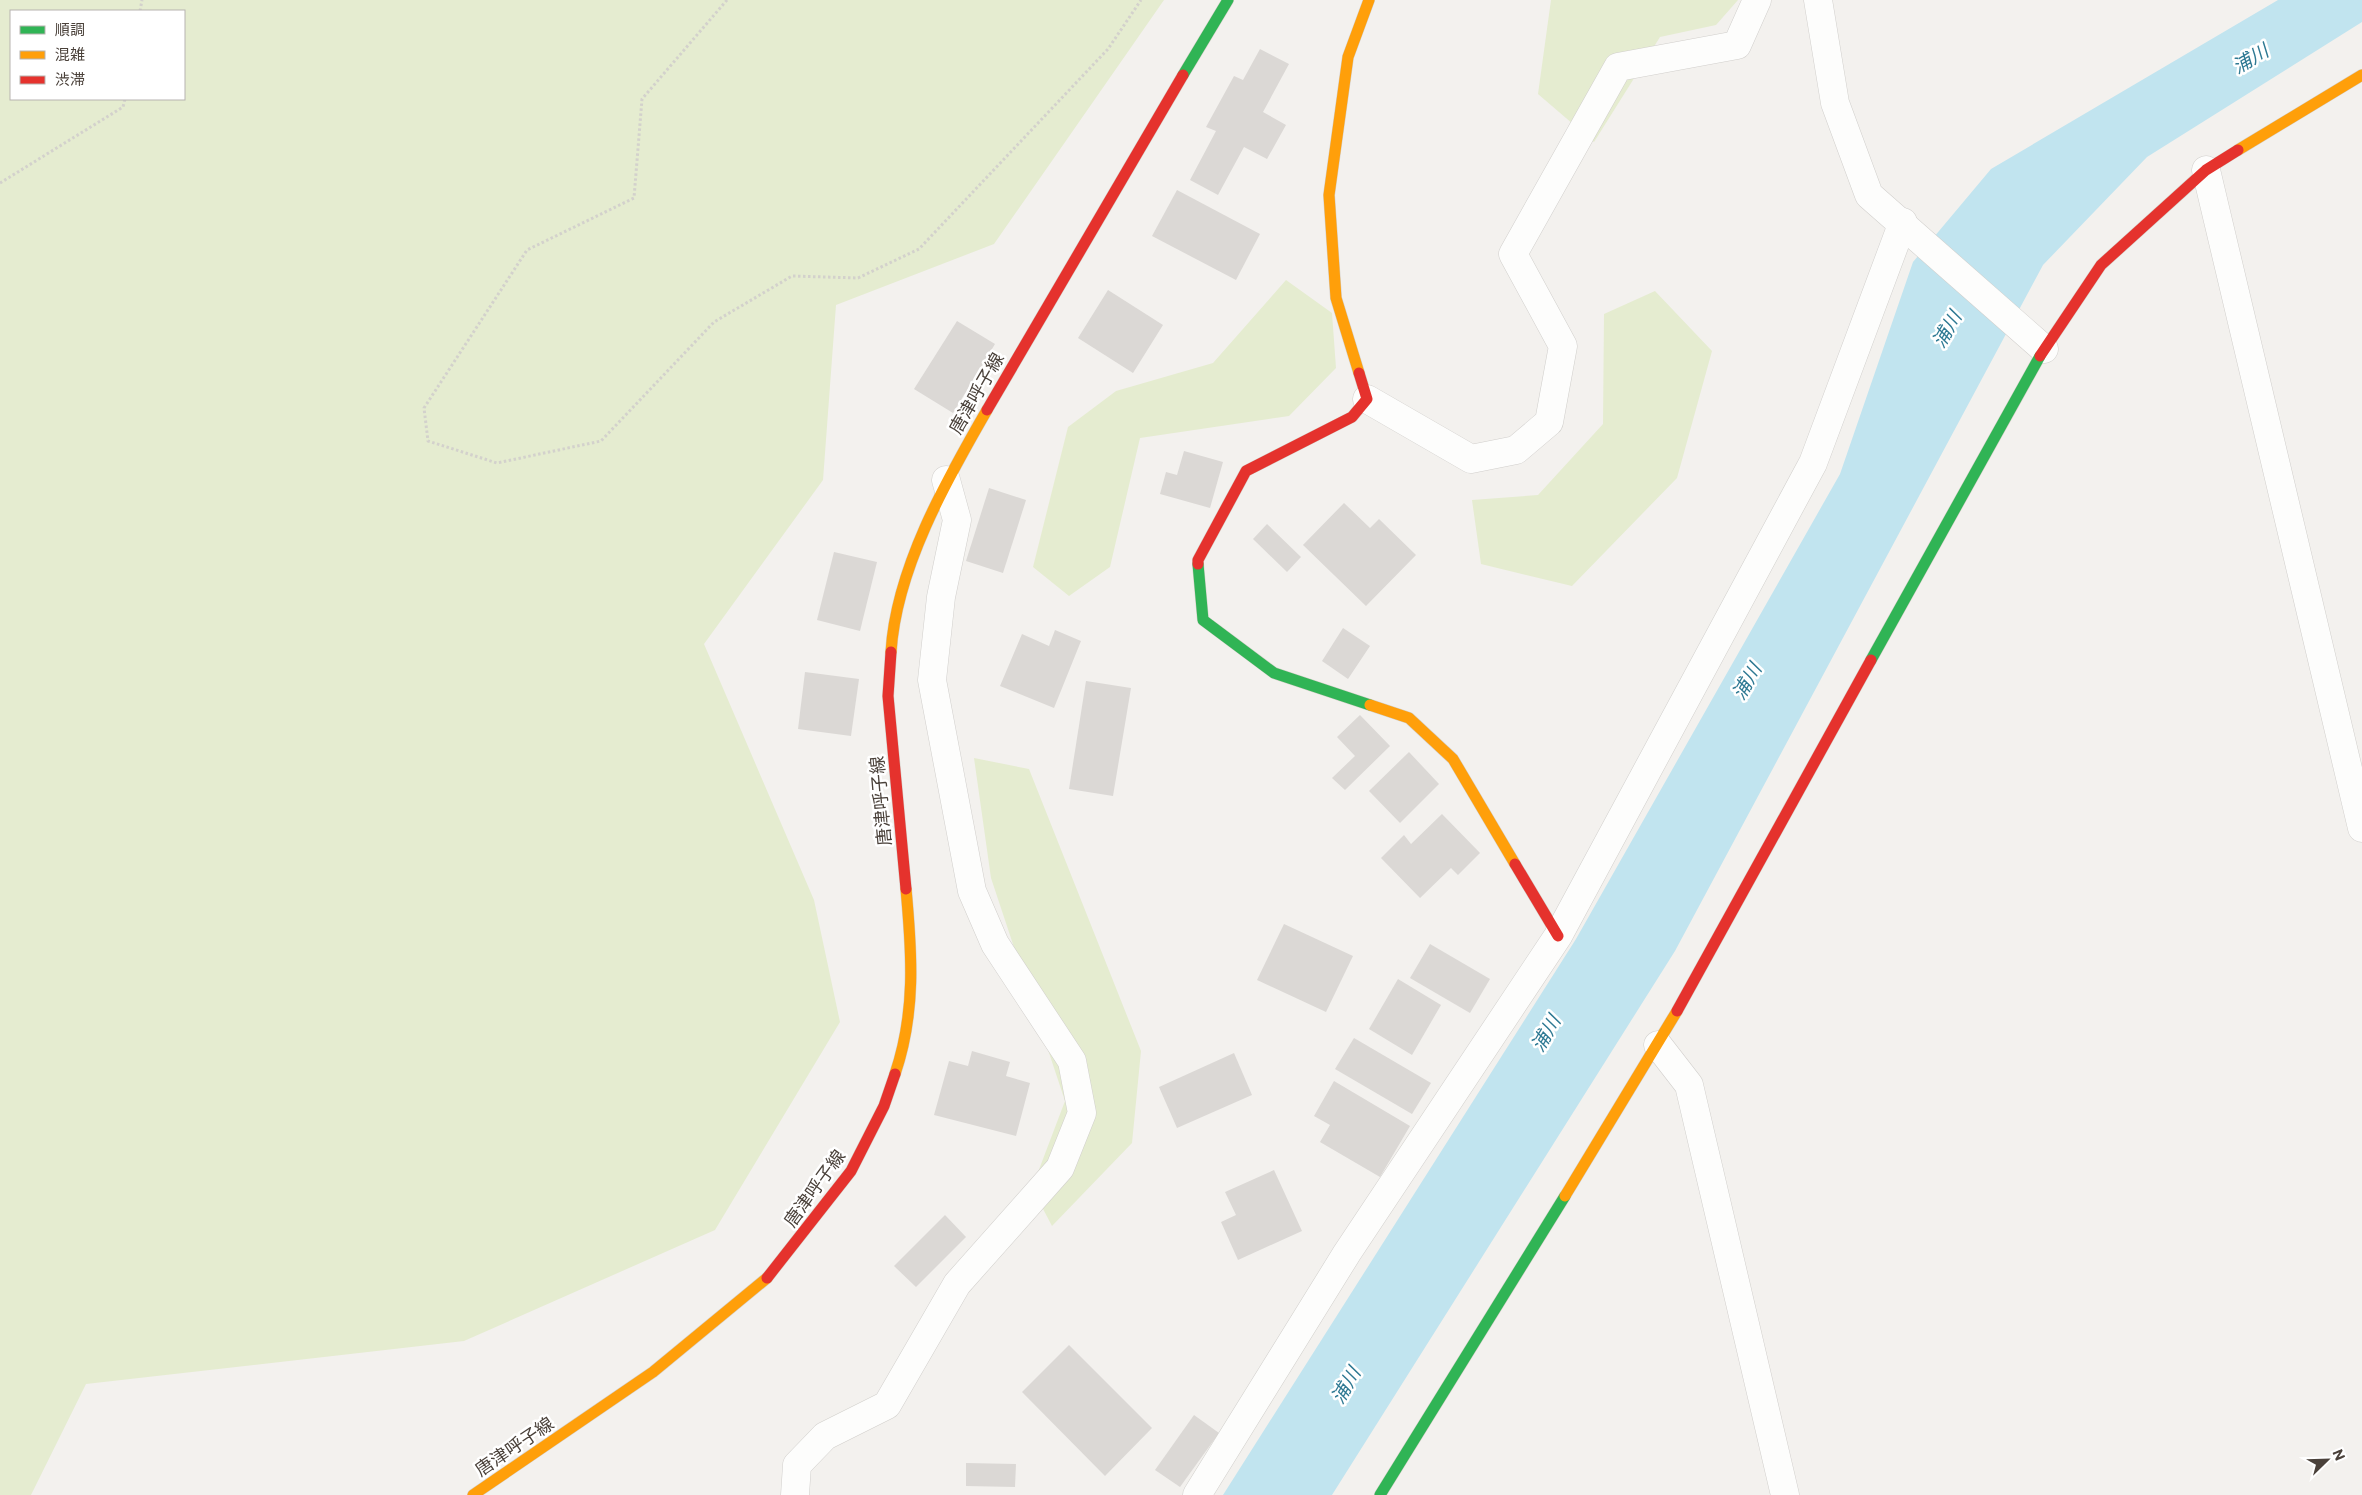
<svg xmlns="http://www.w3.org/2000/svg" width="2362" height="1495" font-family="Commissioner,'Noto Sans JP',sans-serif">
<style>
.green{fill:#e5ecd0;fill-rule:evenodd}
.water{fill:#c1e4ef}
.building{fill:#dbd8d5}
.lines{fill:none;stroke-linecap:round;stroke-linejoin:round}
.street-casing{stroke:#d1cfcc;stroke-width:29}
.fast-casing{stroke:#d3cec7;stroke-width:12}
.slow-casing{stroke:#d3cec7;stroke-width:12}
.jam-casing{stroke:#d3cec7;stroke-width:12}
.path{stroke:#d3d1cc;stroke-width:3;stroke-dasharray:2.5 2.5;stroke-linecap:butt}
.street{stroke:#fdfdfc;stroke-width:28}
.fast{stroke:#30b455;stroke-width:11}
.slow{stroke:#ff9f0a;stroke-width:11}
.jam{stroke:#e5322d;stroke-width:11}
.labels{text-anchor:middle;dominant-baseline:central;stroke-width:5;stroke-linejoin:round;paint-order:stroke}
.street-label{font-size:18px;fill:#4a413a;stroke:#fff}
.water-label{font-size:19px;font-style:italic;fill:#2e7993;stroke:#fff}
</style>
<rect width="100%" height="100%" fill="#f3f1ee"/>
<g class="green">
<path d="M0,0H1164L994,244L836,305L823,480L704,644L814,900L840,1022L715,1230L464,1341L86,1384L31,1495H0ZM11,11H184V99H11Z"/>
<path d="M1551,0H1738L1716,25L1660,37L1594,142L1538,94Z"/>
<path d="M1286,280L1332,313L1336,368L1289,416L1140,438L1110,567L1069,596L1033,567L1068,427L1116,391L1213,363Z"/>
<path d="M1655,291L1712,351L1677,478L1572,586L1481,564L1472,500L1538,495L1603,424L1604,314Z"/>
<path d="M974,758L1029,769L1141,1051L1132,1143L1052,1226L1032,1188L1065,1101L991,878Z"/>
</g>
<path class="water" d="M2278,0H2362V22L2147,157L2043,265L1675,951L1332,1495H1223L1576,939L1840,474L1913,262L1991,169Z"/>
<g class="building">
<path d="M1260,49L1289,64L1263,112L1286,125L1267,159L1244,147L1218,195L1190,180L1216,131L1206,127L1234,76L1243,80Z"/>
<path d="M1177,190L1260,234L1236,280L1152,236Z"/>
<path d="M1108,290L1163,325L1133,373L1078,338Z"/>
<path d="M957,321L995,344L953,413L914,389Z"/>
<path d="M1184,451L1223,462L1210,508L1160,494L1166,472L1177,475Z"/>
<path d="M989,488L1026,500L1003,573L966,561Z"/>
<path d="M1344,503L1370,528L1379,519L1416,555L1366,606L1303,545Z"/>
<path d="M1267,524L1301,557L1287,572L1253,539Z"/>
<path d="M834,552L877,562L860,631L817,620Z"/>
<path d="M1343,628L1370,646L1348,679L1322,661Z"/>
<path d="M1055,630L1081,641L1054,708L1000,686L1022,634L1049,646Z"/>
<path d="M805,672L859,679L851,736L798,729Z"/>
<path d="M1086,681L1131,688L1113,796L1069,789Z"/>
<path d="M1360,715L1390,746L1345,790L1332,778L1355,756L1337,737Z"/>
<path d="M1409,752L1439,784L1400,823L1369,791Z"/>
<path d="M1442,814L1480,853L1458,875L1451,868L1420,898L1381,858L1404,835L1411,844Z"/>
<path d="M1284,924L1353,956L1326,1012L1257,980Z"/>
<path d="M1430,944L1490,979L1470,1013L1410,978Z"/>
<path d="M1398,979L1441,1005L1412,1055L1369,1029Z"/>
<path d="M1354,1038L1431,1083L1412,1114L1335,1069Z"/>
<path d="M972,1051L1010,1062L1006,1076L1030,1083L1016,1136L934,1115L949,1061L968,1066Z"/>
<path d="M1234,1053L1252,1095L1177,1128L1159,1087Z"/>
<path d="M1334,1081L1410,1126L1380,1177L1320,1142L1330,1125L1314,1116Z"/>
<path d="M1274,1170L1302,1231L1238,1260L1221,1222L1236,1215L1225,1192Z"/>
<path d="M945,1215L966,1237L916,1287L894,1266Z"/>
<path d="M1069,1345L1152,1428L1105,1476L1022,1392Z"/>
<path d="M1194,1415L1219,1433L1180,1487L1155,1470Z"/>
<path d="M966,1463L1016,1464L1015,1487L966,1486Z"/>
</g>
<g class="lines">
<defs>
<g id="street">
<path d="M1818,0L1835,103L1869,195L2044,349"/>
<path d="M2206,170L2362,828"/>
<path d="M1367,399L1471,459L1516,450L1549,422L1563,346L1513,254L1618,67L1737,45L1757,0"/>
<path d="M1658,1045L1689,1085L1785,1495"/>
<path d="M795,1495L797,1465L825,1436L887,1405L957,1284L1060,1168L1082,1113L1072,1061L995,944L972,891L932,680L941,597L957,520L946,480"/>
<path d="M1197,1495L1347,1253L1558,936L1813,463L1903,222"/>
</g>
<g id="fast">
<path d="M1183,75L1228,0"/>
<path d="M1198,564L1203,620L1274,673L1370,705"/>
<path d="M1871,660L2040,356"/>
<path d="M1380,1495L1565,1196"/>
</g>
<g id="slow">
<path d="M2238,150L2362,75"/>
<path d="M1359,373L1336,298L1329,195L1348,57L1369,0"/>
<path d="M891,652C896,569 946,481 987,410"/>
<path d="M1370,705L1409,718L1453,759L1515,864"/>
<path d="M895,1074C916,1012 912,954 906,889"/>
<path d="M1565,1196L1677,1011"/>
<path d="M473,1495L653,1372L767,1278"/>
</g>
<g id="jam">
<path d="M2040,356L2101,265L2206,170L2238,150"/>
<path d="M987,410L1183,75"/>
<path d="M1198,564V560L1246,471L1352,417L1367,399L1359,373"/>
<path d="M891,652L888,696L906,889"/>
<path d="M1515,864L1558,936"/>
<path d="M1677,1011L1871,660"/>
<path d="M767,1278L851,1171L884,1106L895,1074"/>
</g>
</defs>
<use href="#street" class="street-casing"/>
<use href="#fast" class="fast-casing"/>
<use href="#slow" class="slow-casing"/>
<use href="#jam" class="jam-casing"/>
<g class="path">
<path d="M727,0L642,99L634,198L527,250L424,408L428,441L497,463L601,441L714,322L792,276L858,278L919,249L1108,49L1141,0"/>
<path d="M140,11L142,0"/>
<path d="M0,183L123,107L125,99"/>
</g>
<use href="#street" class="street"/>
<use href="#fast" class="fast"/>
<use href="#slow" class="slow"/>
<use href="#jam" class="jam"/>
</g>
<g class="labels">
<g class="street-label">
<text transform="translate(976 393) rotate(-60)">唐津呼子線</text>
<text transform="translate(880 801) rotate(-95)">唐津呼子線</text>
<text transform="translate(814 1188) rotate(-54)">唐津呼子線</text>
<text transform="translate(514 1446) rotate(-34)">唐津呼子線</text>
</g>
<g class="water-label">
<text transform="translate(2250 58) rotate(-31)">浦川</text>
<text transform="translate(1946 329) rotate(-60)">浦川</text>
<text transform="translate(1746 681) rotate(-60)">浦川</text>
<text transform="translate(1545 1033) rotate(-60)">浦川</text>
<text transform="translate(1345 1385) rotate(-60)">浦川</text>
</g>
</g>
<rect x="10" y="10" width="175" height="90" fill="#ffffff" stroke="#b7b3b0"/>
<rect x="20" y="26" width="25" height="8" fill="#30b455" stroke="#b7b3b0"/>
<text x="55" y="35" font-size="15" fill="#4a413a">順調</text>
<rect x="20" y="51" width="25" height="8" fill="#ff9f0a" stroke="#b7b3b0"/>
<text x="55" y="60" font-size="15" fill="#4a413a">混雑</text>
<rect x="20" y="76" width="25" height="8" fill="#e5322d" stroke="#b7b3b0"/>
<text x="55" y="85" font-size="15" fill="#4a413a">渋滞</text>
<g transform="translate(2327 1460) rotate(67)" stroke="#ffffff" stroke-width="4" paint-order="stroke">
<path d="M0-4L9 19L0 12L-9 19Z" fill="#4a413a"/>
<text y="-8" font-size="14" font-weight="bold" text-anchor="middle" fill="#4a413a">N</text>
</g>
</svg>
